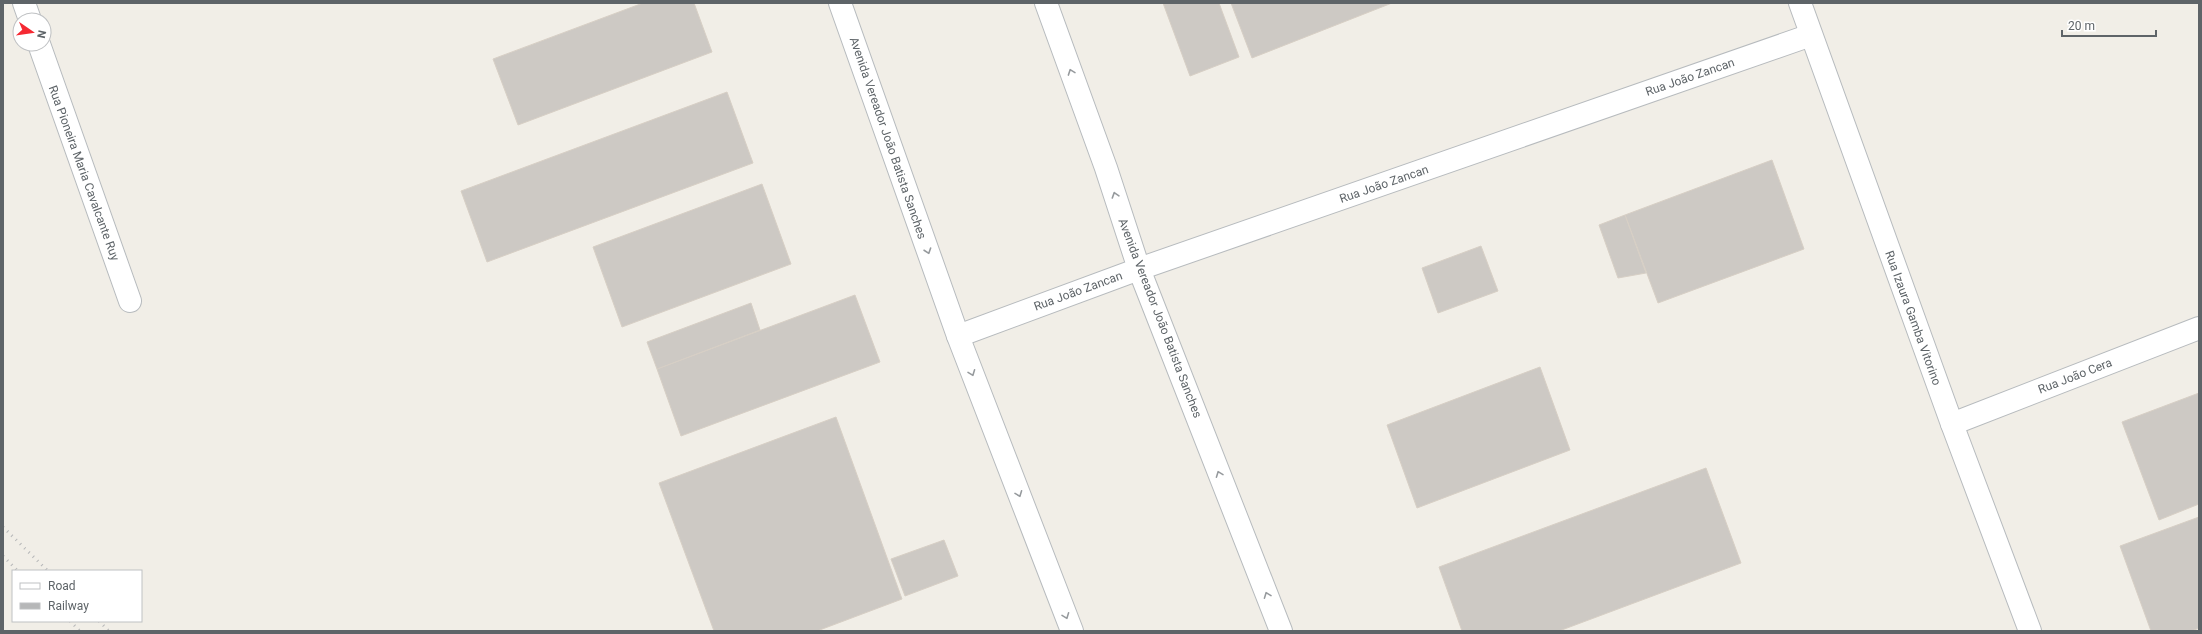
<svg xmlns="http://www.w3.org/2000/svg" width="2202" height="634" font-family="Roboto,sans-serif">
<style>
.building{fill:#cdc9c4;stroke:#d7cfc5}
.lines{fill:none;stroke-linecap:round;stroke-linejoin:round}
.minor-casing{stroke:#b7bbbe;stroke-width:24}
.minor{stroke:#fff;stroke-width:22}
.rail{stroke:#b6b7b8;stroke-width:3;stroke-dasharray:1 5;stroke-linecap:butt}
.oneway{stroke:#969a9d}
.labels{text-anchor:middle;dominant-baseline:central;stroke-width:3;stroke-linejoin:round;paint-order:stroke}
.street-label{font-size:12px;fill:#5e6468;stroke:#fff}
</style>
<rect width="100%" height="100%" fill="#f1eee7"/>
<g class="building">
<path d="M643,3H694L712,52L518,125L493,59Z"/>
<path d="M1163,3H1219L1239,57L1190,76Z"/>
<path d="M1231,3H1392L1252,58Z"/>
<path d="M727,92L753,163L487,262L461,191Z"/>
<path d="M1772,160L1804,249L1658,303L1625,215Z"/>
<path d="M762,184L791,264L622,327L593,247Z"/>
<path d="M1625,215L1646,273L1618,278L1599,225Z"/>
<path d="M1481,246L1498,291L1438,313L1422,268Z"/>
<path d="M855,295L880,362L681,436L657,369Z"/>
<path d="M751,303L760,330L657,369L647,342Z"/>
<path d="M1540,367L1570,450L1417,508L1387,425Z"/>
<path d="M2199,393V504L2159,520L2122,422Z"/>
<path d="M836,417L902,599L817,631H714L659,483Z"/>
<path d="M1706,468L1741,563L1559,631H1462L1439,567Z"/>
<path d="M2199,517V628L2192,631H2151L2120,546Z"/>
<path d="M944,540L958,576L905,596L891,559Z"/>
</g>
<g class="lines">
<defs>
<g id="minor">
<path d="M24,3L30,20"/>
<path d="M840,3L958,336L1072,631"/>
<path d="M1046,3L1106,168L1139,269L1281,631"/>
<path d="M1800,3L1952,424L2030,631"/>
<path d="M39,44L130,301"/>
<path d="M958,336L1139,269L1811,35"/>
<path d="M1952,424L2199,328"/>
</g>
</defs>
<use href="#minor" class="minor-casing"/>
<use href="#minor" class="minor"/>
<g class="rail">
<path d="M3,527L48,571"/>
<path d="M3,556L18,571"/>
<path d="M70,621L80,631"/>
<path d="M99,621L109,631"/>
</g>
</g>
<defs><path id="oneway-chevron" d="M-2-3.5L2.5 0L-2 3.5" fill="none" stroke-width="1.6" stroke-linecap="round" stroke-linejoin="round"/></defs>
<g class="oneway">
<use href="#oneway-chevron" transform="translate(1071 72) rotate(-110)"/>
<use href="#oneway-chevron" transform="translate(1115 195) rotate(-108)"/>
<use href="#oneway-chevron" transform="translate(928 251) rotate(71)"/>
<use href="#oneway-chevron" transform="translate(972 373) rotate(69)"/>
<use href="#oneway-chevron" transform="translate(1219 474) rotate(-111)"/>
<use href="#oneway-chevron" transform="translate(1019 494) rotate(69)"/>
<use href="#oneway-chevron" transform="translate(1267 595) rotate(-111)"/>
<use href="#oneway-chevron" transform="translate(1066 616) rotate(69)"/>
</g>
<g class="labels">
<g class="street-label">
<text transform="translate(1690 77) rotate(-19)">Rua João Zancan</text>
<text transform="translate(888 138) rotate(71)">Avenida Vereador João Batista Sanches</text>
<text transform="translate(84 173) rotate(70)">Rua Pioneira Maria Cavalcante Ruy</text>
<text transform="translate(1384 184) rotate(-19)">Rua João Zancan</text>
<text transform="translate(1078 291) rotate(-20)">Rua João Zancan</text>
<text transform="translate(1160 318) rotate(69)">Avenida Vereador João Batista Sanches</text>
<text transform="translate(1913 318) rotate(70)">Rua Izaura Gamba Vitorino</text>
<text transform="translate(2075 376) rotate(-21)">Rua João Cera</text>
</g>
</g>
<rect width="2202" height="634" fill="none" stroke="#5e6468" stroke-width="8"/>
<rect x="12" y="570" width="130" height="52" fill="#ffffff" stroke="#bfc1c3"/>
<rect x="20" y="583" width="20" height="6" fill="#ffffff" stroke="#bfc1c3"/>
<text x="48" y="590" font-size="12" fill="#5e6468">Road</text>
<rect x="20" y="603" width="20" height="6" fill="#b6b7b8" stroke="#bfc1c3"/>
<text x="48" y="610" font-size="12" fill="#5e6468">Railway</text>
<g transform="translate(32 32) rotate(103)"><circle r="19" fill="#ffffff" stroke="#bfc1c3"/>
<path d="M0-3L7 15L0 10L-7 15Z" fill="#f52932"/>
<text y="-6" font-size="11" font-weight="bold" text-anchor="middle" fill="#5e6468">N</text>
</g>
<path d="M2062 30v6h94v-6" fill="none" stroke="#5e6468" stroke-width="2"/>
<text x="2068" y="30" font-size="12" fill="#5e6468" stroke="#ffffff" stroke-width="3" paint-order="stroke">20 m</text>
</svg>
